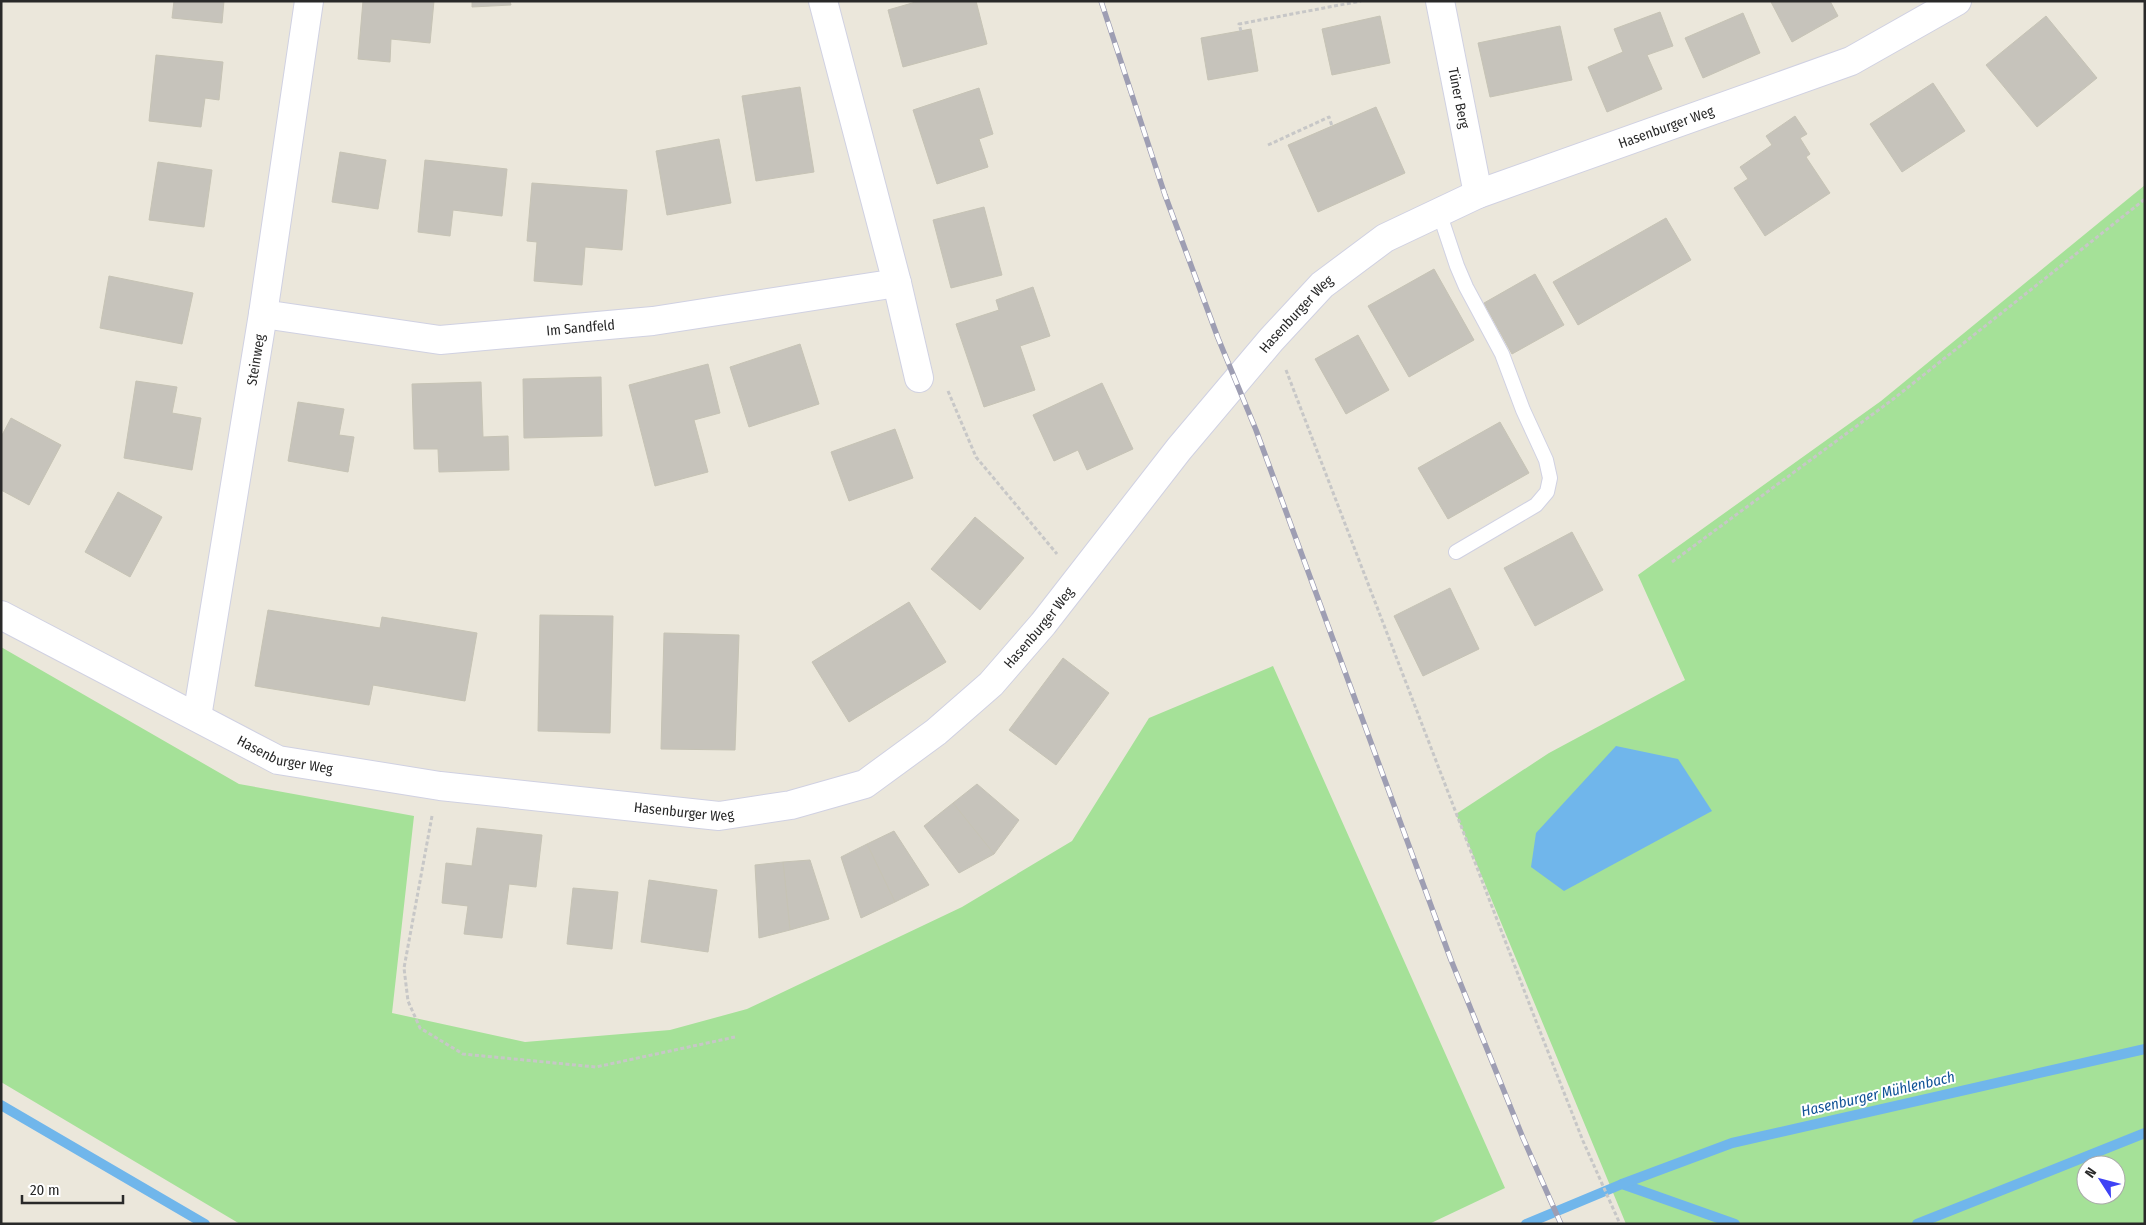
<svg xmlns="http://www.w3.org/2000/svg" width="2146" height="1225" font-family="'Fira Sans Condensed',sans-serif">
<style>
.green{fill:#a5e198;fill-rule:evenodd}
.water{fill:#70b6eb}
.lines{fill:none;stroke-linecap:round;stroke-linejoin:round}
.stream{stroke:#70b6eb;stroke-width:10}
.building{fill:#c6c3bb;stroke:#c6c3b5}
.lane-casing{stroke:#d0d1e2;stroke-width:16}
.street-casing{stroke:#d0d1e2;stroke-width:30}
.path{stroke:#c7c7c7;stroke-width:3;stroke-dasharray:4 2.5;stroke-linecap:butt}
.lane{stroke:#fff;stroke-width:14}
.street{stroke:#fff;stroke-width:28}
.rail-casing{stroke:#9e9eb3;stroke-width:5.5}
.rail{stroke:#fff;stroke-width:4;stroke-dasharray:11;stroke-linecap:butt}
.labels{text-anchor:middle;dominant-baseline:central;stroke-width:4;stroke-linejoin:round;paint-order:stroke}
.street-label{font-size:14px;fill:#292929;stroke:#fff}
.water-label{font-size:15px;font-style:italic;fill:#105296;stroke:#fff}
</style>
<rect width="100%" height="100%" fill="#ebe7db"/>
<g class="green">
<path d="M2145,185V1224H1626L1456,814L1549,753L1685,680L1638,575L1881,401ZM2086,1165H2116V1195H2086Z"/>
<path d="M1,647L239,784L414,816L392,1013L525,1042L670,1030L747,1009L962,907L1072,841L1149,718L1273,666L1505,1188L1429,1224H240L1,1082Z"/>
</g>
<path class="water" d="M1616,746L1678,759L1712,811L1564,891L1531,867L1536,833Z"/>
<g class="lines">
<g class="stream">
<path d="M1,1105L205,1224"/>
<path d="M1622,1184L1735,1224"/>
<path d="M1526,1224L1622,1184L1732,1143L2145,1049"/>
<path d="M1917,1224L2145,1133"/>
</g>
</g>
<g class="building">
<path d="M174,1H224L222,23L172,18Z"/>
<path d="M363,1H434L430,43L391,39L390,62L358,59Z"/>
<path d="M472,1H510L511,5L472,7Z"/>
<path d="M919,1H976L987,44L903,67L888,10Z"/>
<path d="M1830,1L1838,16L1792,42L1771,2Z"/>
<path d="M1660,12L1673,46L1647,55L1662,89L1607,112L1588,67L1623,52L1614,29Z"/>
<path d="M1743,13L1760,53L1703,78L1685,38Z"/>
<path d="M1380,16L1390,63L1332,75L1322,29Z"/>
<path d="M2046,16L2097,78L2037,127L1986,65Z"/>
<path d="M1560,26L1572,80L1490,97L1478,43Z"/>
<path d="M1251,29L1258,71L1208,80L1201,38Z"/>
<path d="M156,55L223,62L219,100L205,98L201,127L149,121Z"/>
<path d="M1933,83L1965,131L1902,172L1870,124Z"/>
<path d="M800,87L814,172L756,181L742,96Z"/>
<path d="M979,88L993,134L979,139L988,167L937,184L913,110Z"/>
<path d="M1376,107L1405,173L1318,212L1288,145Z"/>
<path d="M1795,116L1807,134L1800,138L1810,154L1806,157L1830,193L1765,236L1734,188L1748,179L1740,167L1772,145L1766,136Z"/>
<path d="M719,139L731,203L667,215L656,151Z"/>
<path d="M340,152L386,160L378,209L332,202Z"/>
<path d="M425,160L507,169L502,216L453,210L450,236L418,232Z"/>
<path d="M158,162L212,170L204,227L149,220Z"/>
<path d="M532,183L627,190L622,250L585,247L582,285L534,281L537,242L527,241Z"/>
<path d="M984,207L1002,275L951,288L933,220Z"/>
<path d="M1666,218L1691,260L1578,325L1553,282Z"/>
<path d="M1434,269L1474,340L1409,377L1368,306Z"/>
<path d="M1535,274L1564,325L1512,354L1484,303Z"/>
<path d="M109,276L193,293L182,344L100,328Z"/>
<path d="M1033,287L1050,336L1020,346L1035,390L984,407L956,324L999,310L996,300Z"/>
<path d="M1358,335L1389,390L1346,414L1315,359Z"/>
<path d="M800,344L819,404L749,427L730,367Z"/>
<path d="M708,364L720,413L694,420L708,472L655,486L629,385Z"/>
<path d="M601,377L602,436L524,438L523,379Z"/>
<path d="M136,381L177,387L172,413L201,418L192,470L124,458Z"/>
<path d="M481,382L483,437L508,436L509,470L439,472L438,449H414L412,384Z"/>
<path d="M1102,383L1133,449L1087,470L1078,450L1054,461L1033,415Z"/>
<path d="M298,402L344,409L339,435L354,437L348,472L288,461Z"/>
<path d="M11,418L61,445L29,505L1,490V437Z"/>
<path d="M1500,422L1529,473L1448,519L1418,468Z"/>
<path d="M895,429L913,478L849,501L831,452Z"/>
<path d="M118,492L162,517L130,577L85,552Z"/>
<path d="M975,517L1024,558L980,610L931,569Z"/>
<path d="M1572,532L1603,590L1535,626L1504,568Z"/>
<path d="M1450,588L1479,649L1423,676L1394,616Z"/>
<path d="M909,602L946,662L849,722L812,662Z"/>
<path d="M268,610L380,628L382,617L477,633L465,701L373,685L369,705L255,686Z"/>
<path d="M540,615L613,616L610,733L538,731Z"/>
<path d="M664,633L739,635L735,750L661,749Z"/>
<path d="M1063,658L1109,693L1056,765L1009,730Z"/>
<path d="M977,784L1019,820L994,854L953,803Z"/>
<path d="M953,803L994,854L959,873L924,826Z"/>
<path d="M477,828L542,835L536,887L509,884L502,938L464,934L468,906L442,903L446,863L472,866Z"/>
<path d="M894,831L929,885L895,902L867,844Z"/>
<path d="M867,844L895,902L861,918L841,857Z"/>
<path d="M810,860L829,919L790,930L783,862Z"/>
<path d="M783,862L790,930L759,938L755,865Z"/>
<path d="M649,880L717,890L708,952L641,942Z"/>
<path d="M573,888L618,892L612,949L567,944Z"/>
</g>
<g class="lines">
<defs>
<path id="lane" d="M1439,212L1457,266L1466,287L1502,354L1523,410L1546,460L1550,478L1547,492L1536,505L1456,552"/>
<g id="street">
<path id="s1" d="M1440,1L1478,194"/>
<path d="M897,283L919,378"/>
<path id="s2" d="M263,314L440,340L653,321L897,283L823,1"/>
<path id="s3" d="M1,615L278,760L440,786L719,816L791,805L865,784L936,732L991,684L1043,624L1179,449L1271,340L1322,285L1385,238L1478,194L1851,61L1957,1"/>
<path id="s4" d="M197,717L263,314L309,1"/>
</g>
</defs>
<use href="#lane" class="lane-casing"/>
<use href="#street" class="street-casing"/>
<g class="path">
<path d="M1241,31L1239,24L1361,1"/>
<path d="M1268,145L1329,117L1332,126"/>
<path d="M1286,370L1534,1016L1583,1141L1620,1224"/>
<path d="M948,391L976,457L1057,554"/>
<path d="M1672,562L1892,400L2145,199"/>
<path d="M432,816L404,968L408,1001L420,1028L463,1054L596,1067L735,1037"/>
</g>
<use href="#lane" class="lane"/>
<use href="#street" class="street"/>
<defs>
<path id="rail" d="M1101,1L1165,195L1218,338L1256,430L1451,960L1523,1138L1561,1224"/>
</defs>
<use href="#rail" class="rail-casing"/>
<use href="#rail" class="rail"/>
</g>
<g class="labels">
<g class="street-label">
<text stroke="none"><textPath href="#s1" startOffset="99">Tüner Berg</textPath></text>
<text stroke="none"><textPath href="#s3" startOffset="1968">Hasenburger Weg</textPath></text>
<text stroke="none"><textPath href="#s3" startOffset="1548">Hasenburger Weg</textPath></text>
<text stroke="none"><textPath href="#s2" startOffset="320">Im Sandfeld</textPath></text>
<text stroke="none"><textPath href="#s4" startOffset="362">Steinweg</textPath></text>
<text stroke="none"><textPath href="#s3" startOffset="1142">Hasenburger Weg</textPath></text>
<text stroke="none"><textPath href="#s3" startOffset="318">Hasenburger Weg</textPath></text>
<text stroke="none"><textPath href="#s3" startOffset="722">Hasenburger Weg</textPath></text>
</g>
<g class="water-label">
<text transform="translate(1878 1094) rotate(-13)">Hasenburger Mühlenbach</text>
</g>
</g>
<rect width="2146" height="1225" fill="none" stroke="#292929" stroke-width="5"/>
<g transform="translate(2101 1180) rotate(306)"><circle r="24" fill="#ffffff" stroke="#a9a9a9"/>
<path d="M0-4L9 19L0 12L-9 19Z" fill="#3e42f5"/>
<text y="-8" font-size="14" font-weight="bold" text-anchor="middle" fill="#292929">N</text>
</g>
<path d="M22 1195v8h101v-8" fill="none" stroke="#292929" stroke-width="2.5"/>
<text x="30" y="1195" font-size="15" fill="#292929" stroke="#ffffff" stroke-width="4" paint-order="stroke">20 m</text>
</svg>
